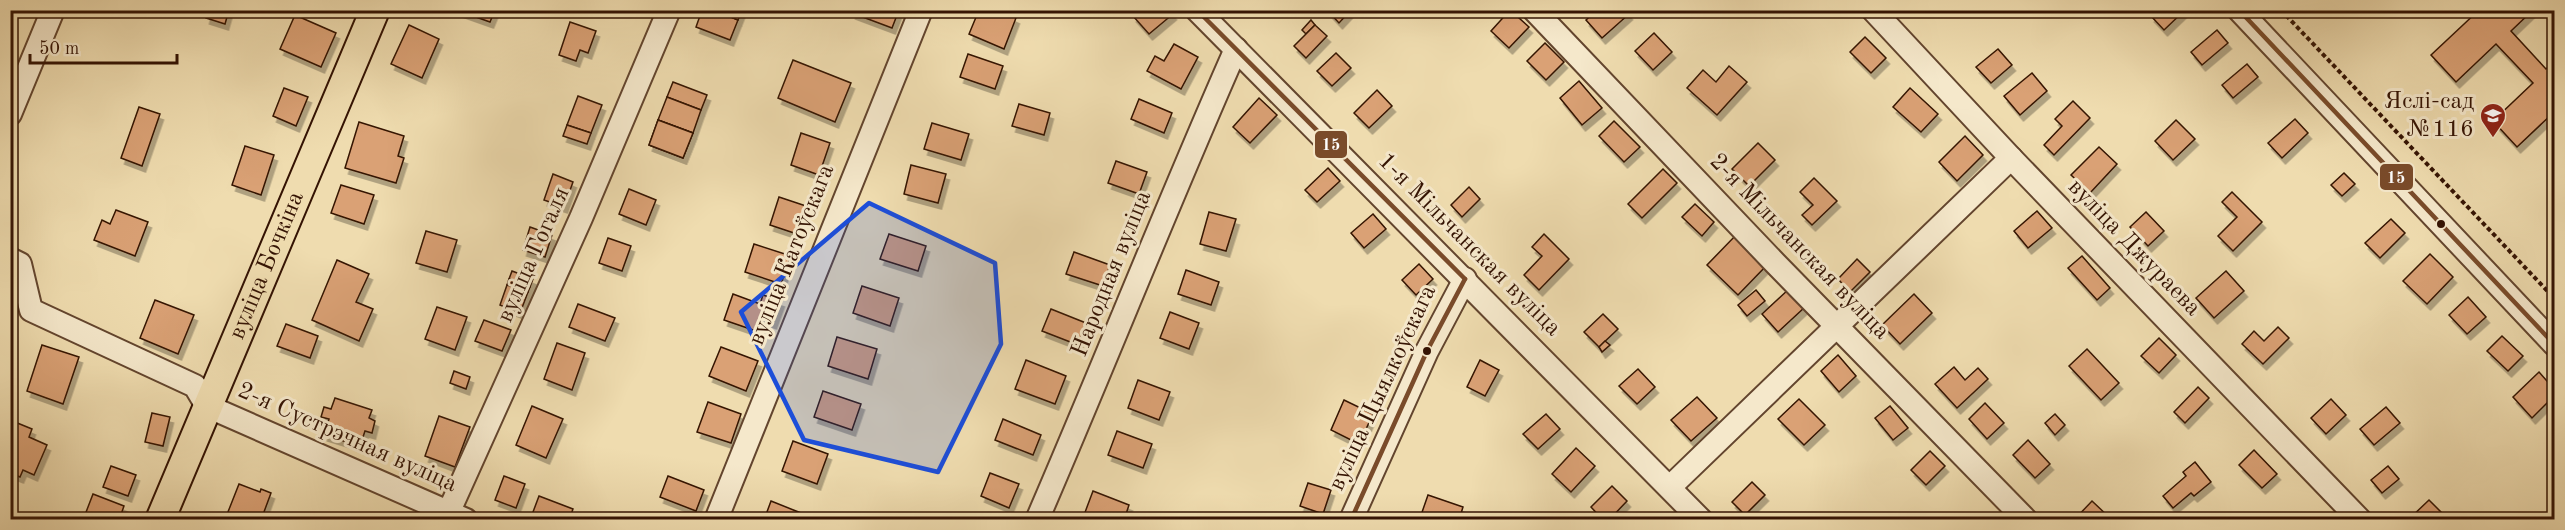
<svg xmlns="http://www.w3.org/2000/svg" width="2565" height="530" font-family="'Old Standard TT',serif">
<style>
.building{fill:#daa174;stroke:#341303;stroke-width:1.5;filter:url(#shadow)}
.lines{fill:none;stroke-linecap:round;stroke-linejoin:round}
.minor-casing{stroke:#63452e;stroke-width:26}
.major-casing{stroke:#341303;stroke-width:32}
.path{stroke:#341303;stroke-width:4;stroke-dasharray:4.5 3;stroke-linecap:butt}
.minor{stroke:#f5e8cb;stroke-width:22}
.major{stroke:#efdcaf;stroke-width:28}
.bus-1-casing{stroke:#f5e8cb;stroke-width:9}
.bus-1{stroke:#7a4b2a;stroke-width:4.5}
.marked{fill:#1d4ed8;fill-opacity:0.2;stroke:#1d4ed8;stroke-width:4.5;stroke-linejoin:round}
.bus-dot{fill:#341303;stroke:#f5e8cb;stroke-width:2}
.labels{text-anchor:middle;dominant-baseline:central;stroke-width:6;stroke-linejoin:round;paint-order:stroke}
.poi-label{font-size:24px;fill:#341303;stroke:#f5e8cb;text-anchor:end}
.street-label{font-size:24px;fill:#341303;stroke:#f5e8cb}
.line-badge{stroke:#f5e8cb;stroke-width:2}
.badge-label{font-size:16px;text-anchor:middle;font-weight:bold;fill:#fff}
</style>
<defs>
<filter id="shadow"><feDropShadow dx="3.5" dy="6" stdDeviation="0" flood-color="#0004"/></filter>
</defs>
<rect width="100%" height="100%" fill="#efdcaf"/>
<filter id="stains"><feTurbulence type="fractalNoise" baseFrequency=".00333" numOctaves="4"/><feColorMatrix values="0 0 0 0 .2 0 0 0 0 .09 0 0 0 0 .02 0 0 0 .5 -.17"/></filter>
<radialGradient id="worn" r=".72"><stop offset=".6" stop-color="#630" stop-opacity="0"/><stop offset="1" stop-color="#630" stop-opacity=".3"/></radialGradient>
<g class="building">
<path d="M208,10H229L225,24L206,18Z"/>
<path d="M456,10H495L490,22Z"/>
<path d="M702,10H714L738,20L730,40L696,27Z"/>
<path d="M714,10H742L738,20Z"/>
<path d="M853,10H899L892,28L852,13Z"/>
<path d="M979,10H999L1016,18L1004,49L969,34Z"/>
<path d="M1139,10H1170L1173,14L1149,34L1133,16Z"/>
<path d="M1327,10H1351L1339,23Z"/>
<path d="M1510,10L1529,27L1509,48L1491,31Z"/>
<path d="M1597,10H1626L1629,14L1602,38L1586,20Z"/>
<path d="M2158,10H2185L2164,30L2151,16Z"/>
<path d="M2479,10H2533L2511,31L2546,69L2554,62V112L2517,147L2493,121L2533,83L2496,44L2456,82L2431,55Z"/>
<path d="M295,15L336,33L321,67L280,49Z"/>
<path d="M1311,20L1315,25L1306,34L1302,30Z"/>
<path d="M570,22L596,31L588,53L580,50L576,61L559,55Z"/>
<path d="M409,25L439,39L422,78L391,64Z"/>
<path d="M1315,25L1327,36L1306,58L1294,46Z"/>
<path d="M2217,30L2228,43L2202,65L2191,52Z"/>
<path d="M1654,33L1672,52L1653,70L1635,51Z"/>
<path d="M1865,37L1886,58L1871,73L1850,52Z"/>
<path d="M1545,43L1564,62L1546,80L1527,61Z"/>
<path d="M1174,44L1198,57L1181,89L1147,71L1155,56L1164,61Z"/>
<path d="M1998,49L2012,65L1991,83L1976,67Z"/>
<path d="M1336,53L1351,68L1332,86L1317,71Z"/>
<path d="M968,54L1003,66L995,89L960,77Z"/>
<path d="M10,58L18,61L10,80Z"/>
<path d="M793,60L851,83L835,122L778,98Z"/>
<path d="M2247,64L2258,77L2233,98L2222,85Z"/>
<path d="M1729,66L1747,82L1717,115L1687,88L1703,70L1716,82Z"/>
<path d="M2032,73L2047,91L2020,115L2004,96Z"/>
<path d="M1579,81L1602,108L1582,125L1560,98Z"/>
<path d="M673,82L707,95L701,110L667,97Z"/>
<path d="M284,88L308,97L296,126L273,116Z"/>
<path d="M1910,88L1938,114L1921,132L1893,107Z"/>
<path d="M1377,90L1392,106L1369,128L1354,113Z"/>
<path d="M578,96L602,105L591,133L567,125Z"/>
<path d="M667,97L701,110L693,133L658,120Z"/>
<path d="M1259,98L1277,115L1250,143L1233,127Z"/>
<path d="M1139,99L1172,113L1164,133L1131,119Z"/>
<path d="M2073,101L2090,118L2054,155L2044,145L2062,126L2055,119Z"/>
<path d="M1019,104L1050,113L1044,135L1012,126Z"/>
<path d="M139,107L160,114L142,166L121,158Z"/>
<path d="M2295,119L2308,133L2282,158L2268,143Z"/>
<path d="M658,120L693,133L683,158L649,145Z"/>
<path d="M658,120L693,133L683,158L649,145Z"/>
<path d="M2176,120L2195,139L2173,160L2155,141Z"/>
<path d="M1614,121L1640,147L1624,162L1599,136Z"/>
<path d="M359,122L404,136L398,156L404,158L396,183L345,168Z"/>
<path d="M932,123L969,134L961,160L924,149Z"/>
<path d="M567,125L591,133L587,144L563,136Z"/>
<path d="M801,133L830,143L819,175L791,165Z"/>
<path d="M1965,136L1983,155L1957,181L1939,162Z"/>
<path d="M1758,143L1775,160L1749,186L1732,169Z"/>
<path d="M245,146L274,155L261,195L232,185Z"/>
<path d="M2099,147L2117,164L2090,193L2071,175Z"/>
<path d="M1116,161L1147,172L1139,194L1108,183Z"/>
<path d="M911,165L946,174L938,203L904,194Z"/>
<path d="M1328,168L1340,181L1317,202L1305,190Z"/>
<path d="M1663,169L1677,183L1642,218L1628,204Z"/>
<path d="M2344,173L2355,184L2342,196L2331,185Z"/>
<path d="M553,174L573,182L564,207L544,200Z"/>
<path d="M1814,178L1837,201L1812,225L1802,215L1813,205L1800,192Z"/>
<path d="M341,185L374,195L364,224L331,213Z"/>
<path d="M1469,187L1480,199L1462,217L1451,205Z"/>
<path d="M629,189L656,200L646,225L619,214Z"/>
<path d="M2232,192L2262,222L2233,251L2218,236L2237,217L2222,202Z"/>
<path d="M779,197L806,206L797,234L770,225Z"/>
<path d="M1695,204L1714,222L1702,236L1682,217Z"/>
<path d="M116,210L148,222L135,256L94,240L102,220L110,224Z"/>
<path d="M2037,211L2052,228L2028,248L2014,231Z"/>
<path d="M1209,212L1236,219L1226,251L1200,244Z"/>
<path d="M2146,212L2164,231L2148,246L2130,227Z"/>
<path d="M1373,214L1386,229L1364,248L1351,233Z"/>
<path d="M2391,219L2405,233L2380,258L2365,243Z"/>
<path d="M530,227L552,235L545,257L523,250Z"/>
<path d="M426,231L457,240L447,272L416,263Z"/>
<path d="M889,234L926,246L918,271L880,259Z"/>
<path d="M1544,234L1569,259L1539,290L1524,275L1542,256L1532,247Z"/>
<path d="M1736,235L1767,265L1738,295L1707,265Z"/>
<path d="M608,238L631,246L622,271L599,263Z"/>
<path d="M754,244L791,256L781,284L745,272Z"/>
<path d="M1074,252L1110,265L1103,286L1066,274Z"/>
<path d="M2430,254L2453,277L2427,304L2403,281Z"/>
<path d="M2082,256L2110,288L2097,300L2068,268Z"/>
<path d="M1857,259L1870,272L1850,292L1838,279Z"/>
<path d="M337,260L369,274L356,302L373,309L359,341L312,320Z"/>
<path d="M1419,264L1433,279L1416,295L1402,280Z"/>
<path d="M1186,270L1219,282L1211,305L1178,294Z"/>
<path d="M512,271L533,279L530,287L509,279Z"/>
<path d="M2226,271L2244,291L2214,318L2196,298Z"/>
<path d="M509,279L530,287L528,292L507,285Z"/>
<path d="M10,285L22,290L13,312L10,311Z"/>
<path d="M507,285L528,292L520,313L500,305Z"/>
<path d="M862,286L899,298L890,326L853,313Z"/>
<path d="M1789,289L1805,307L1778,332L1762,314Z"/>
<path d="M1756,290L1765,301L1747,316L1738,305Z"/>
<path d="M733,294L760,304L763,295L781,301L773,323L763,319L759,332L724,320Z"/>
<path d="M1914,294L1932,313L1900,344L1882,325Z"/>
<path d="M2468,297L2486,317L2467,334L2449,315Z"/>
<path d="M155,300L194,315L178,354L140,338Z"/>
<path d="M578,304L615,318L605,341L569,327Z"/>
<path d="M437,307L467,317L455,350L425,339Z"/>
<path d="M1051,309L1086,323L1078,345L1042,331Z"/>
<path d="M1170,312L1199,323L1189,349L1160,338Z"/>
<path d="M1603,314L1618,329L1599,347L1584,332Z"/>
<path d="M484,320L511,330L502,351L475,341Z"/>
<path d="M286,324L318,336L310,358L277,346Z"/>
<path d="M2278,327L2289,338L2263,364L2242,344L2254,331L2264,341Z"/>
<path d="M2502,336L2523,356L2508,371L2487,351Z"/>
<path d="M837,337L877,349L868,379L828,366Z"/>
<path d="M2159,338L2176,355L2159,373L2141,356Z"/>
<path d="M1605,341L1610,345L1602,352L1599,347Z"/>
<path d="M557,343L585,353L572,390L544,379Z"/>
<path d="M42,345L79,357L63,404L27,391Z"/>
<path d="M721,347L758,361L746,391L709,376Z"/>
<path d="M2087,349L2119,383L2101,400L2069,366Z"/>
<path d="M1838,355L1856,376L1839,392L1821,371Z"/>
<path d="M1026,360L1066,376L1055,404L1015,389Z"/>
<path d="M1480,360L1499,370L1485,396L1467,387Z"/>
<path d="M1954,367L1965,380L1978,368L1988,379L1957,408L1935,384Z"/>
<path d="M1638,369L1655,387L1637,404L1619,386Z"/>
<path d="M454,371L470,377L466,389L450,383Z"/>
<path d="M2539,372L2554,389V396L2532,418L2513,397Z"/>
<path d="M1138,380L1170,392L1159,420L1128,408Z"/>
<path d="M2198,387L2209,398L2185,423L2174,412Z"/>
<path d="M823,391L861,404L852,430L814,417Z"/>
<path d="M1697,397L1717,418L1691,441L1671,420Z"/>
<path d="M335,398L372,410L369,418L375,421L372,433L365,431L360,446L324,435L329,419L321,417L324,407L331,409Z"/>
<path d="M1799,399L1825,425L1804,445L1778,419Z"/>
<path d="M2331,399L2346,415L2326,434L2311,418Z"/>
<path d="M1344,400L1373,414L1359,444L1331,430Z"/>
<path d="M708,402L741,414L731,443L697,432Z"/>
<path d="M1985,403L2004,423L1987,439L1969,419Z"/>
<path d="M532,406L563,419L546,458L516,445Z"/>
<path d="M1890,406L1908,428L1893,440L1875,418Z"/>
<path d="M2386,407L2400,423L2374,445L2360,429Z"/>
<path d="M152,413L170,417L163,446L145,442Z"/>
<path d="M1546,414L1560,429L1538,449L1523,434Z"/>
<path d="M2055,414L2065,425L2055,435L2045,423Z"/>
<path d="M439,416L470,427L455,467L425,456Z"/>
<path d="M1003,419L1041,435L1033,455L995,440Z"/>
<path d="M10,420L32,429L29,437L47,445L34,475L23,470L20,477L10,473Z"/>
<path d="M1117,431L1152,444L1143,468L1108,455Z"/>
<path d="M2028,440L2050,464L2035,478L2013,455Z"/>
<path d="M793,441L828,454L817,484L782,471Z"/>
<path d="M1576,448L1595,466L1571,492L1552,474Z"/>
<path d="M2254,450L2277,474L2262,488L2239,465Z"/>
<path d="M1930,451L1945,466L1926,485L1911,470Z"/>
<path d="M2195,462L2211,482L2194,496L2191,493L2173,508L2163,496L2186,476L2183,472Z"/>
<path d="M111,466L136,475L128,496L103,487Z"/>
<path d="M2388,466L2399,479L2382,493L2371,480Z"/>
<path d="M990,473L1019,484L1009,508L981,496Z"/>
<path d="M504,476L525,484L516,508L495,500Z"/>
<path d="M668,476L704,490L696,511L660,497Z"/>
<path d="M1752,482L1765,495L1745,515L1732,502Z"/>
<path d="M1308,483L1331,490L1323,514L1300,506Z"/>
<path d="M239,484L260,492L261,489L271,493L261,520H231L226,517Z"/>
<path d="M1612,486L1627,501L1609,520H1603L1591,507Z"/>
<path d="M1093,491L1129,505L1124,520H1097L1084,515Z"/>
<path d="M93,494L124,506L119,520H83Z"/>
<path d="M1428,495L1463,507L1459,520L1420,518Z"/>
<path d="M539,496L573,509L569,520H530Z"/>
<path d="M2429,500L2444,515L2439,520H2408Z"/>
<path d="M771,501L806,515L804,520H764Z"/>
<path d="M2092,501L2110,518L2074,520Z"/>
<path d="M16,512L40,520H14Z"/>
</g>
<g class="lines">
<defs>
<g id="minor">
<path d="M1197,10L1701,520"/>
<path d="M1534,10L1775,263L2026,520"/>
<path d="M1873,10L2011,158L2360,520"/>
<path d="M2239,10L2554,344"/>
<path d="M10,114L53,10"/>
<path d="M10,259L20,264L31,310L195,386L207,406L466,520"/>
<path d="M1670,487L2011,158"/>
<path d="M445,520L581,218L669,10"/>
<path d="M716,520L921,10"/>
<path d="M1037,520C1105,363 1167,205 1236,49"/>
<path d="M1351,520L1427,351L1465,279"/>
</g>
<g id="major">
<path id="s1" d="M160,520L375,10"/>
</g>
</defs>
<use href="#minor" class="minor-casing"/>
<use href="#major" class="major-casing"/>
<path class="path" d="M2281,10L2554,298"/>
<use href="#minor" class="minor"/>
<use href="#major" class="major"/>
<defs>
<g id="bus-1">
<path d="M1197,10L1465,279"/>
<path d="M2239,10L2554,344"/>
<path d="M1351,520L1427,351L1465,279"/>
</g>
</defs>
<use href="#bus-1" class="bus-1-casing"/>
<use href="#bus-1" class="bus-1"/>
</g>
<path class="marked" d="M869,203L995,263L1001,344L938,472L804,440L741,312Z"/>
<defs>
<symbol id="school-pin" viewBox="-11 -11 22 30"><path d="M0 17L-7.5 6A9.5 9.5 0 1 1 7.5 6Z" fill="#8f2418" stroke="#f5e8cb"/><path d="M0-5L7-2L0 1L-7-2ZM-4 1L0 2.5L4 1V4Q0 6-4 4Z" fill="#fff"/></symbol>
</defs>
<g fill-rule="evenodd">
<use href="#school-pin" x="2478" y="101" width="30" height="40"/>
</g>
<g class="bus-dot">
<circle cx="2441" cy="224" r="5"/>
<circle cx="1427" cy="351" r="5"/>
</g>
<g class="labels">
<g class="poi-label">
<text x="2474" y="102">Яслі-сад<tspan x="2474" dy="28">№116</tspan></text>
</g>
<g class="street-label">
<text transform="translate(1469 245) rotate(45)">1-я Мільчанская вуліца</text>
<text transform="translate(1799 247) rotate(46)">2-я Мільчанская вуліца</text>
<text transform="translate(2134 248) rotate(46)">вуліца Джураева</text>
<text transform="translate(534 255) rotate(-66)">вуліца Гогаля</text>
<text transform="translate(792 255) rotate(-68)">вуліца Катоўскага</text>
<text stroke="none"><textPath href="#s1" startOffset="276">вуліца Бочкіна</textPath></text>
<text transform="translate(1112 274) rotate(-68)">Народная вуліца</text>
<text transform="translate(1383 388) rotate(-65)">вуліца Цыялкоўскага</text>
<text transform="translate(347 438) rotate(24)">2-я Сустрэчная вуліца</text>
</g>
</g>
<g class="line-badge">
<rect x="1314" y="130" width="34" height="29" rx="6" fill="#7a4b2a"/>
<rect x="2379" y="163" width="35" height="28" rx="6" fill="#7a4b2a"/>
</g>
<g class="badge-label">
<text x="1331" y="150">15</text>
<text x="2396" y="183">15</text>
</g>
<rect width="2565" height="530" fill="none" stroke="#efdcaf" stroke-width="36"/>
<rect x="12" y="12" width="2541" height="506" fill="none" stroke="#341303" stroke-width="3"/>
<rect x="18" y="18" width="2529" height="494" fill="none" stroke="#341303" stroke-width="1.5"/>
<path d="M30 54v9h147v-9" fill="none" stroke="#341303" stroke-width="3"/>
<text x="39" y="54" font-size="18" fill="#341303" stroke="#f5e8cb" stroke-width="4.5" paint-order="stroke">50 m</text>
<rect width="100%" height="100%" filter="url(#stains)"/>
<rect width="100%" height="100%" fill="url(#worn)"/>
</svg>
